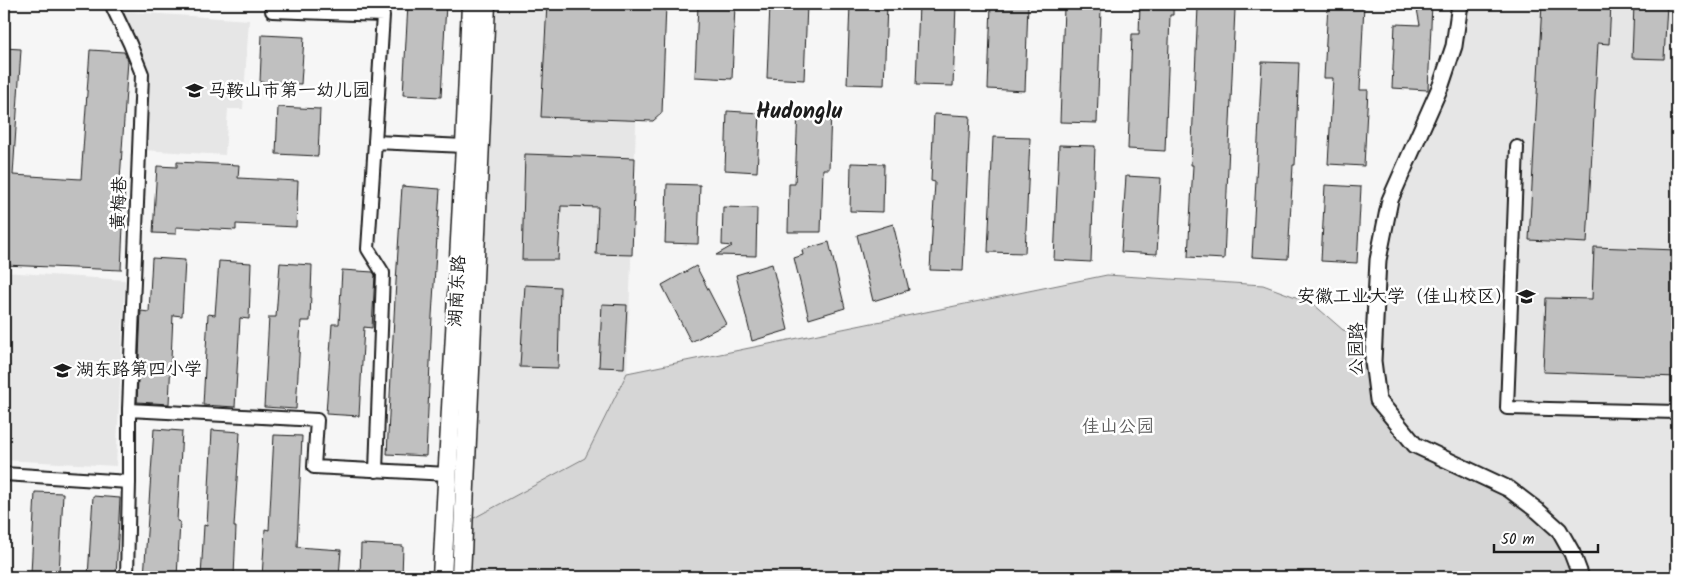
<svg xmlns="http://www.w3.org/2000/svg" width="1681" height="581" font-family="Kalam,'LXGW WenKai TC',sans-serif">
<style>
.built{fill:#e6e6e6}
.green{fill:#d6d6d6;stroke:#797979}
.building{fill:#c0c0c0;stroke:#1c1c1c}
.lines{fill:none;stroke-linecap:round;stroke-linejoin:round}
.minor-casing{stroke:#1c1c1c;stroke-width:16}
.tertiary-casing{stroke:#1c1c1c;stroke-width:19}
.secondary-casing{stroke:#1c1c1c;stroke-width:21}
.minor{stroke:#fff;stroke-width:12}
.tertiary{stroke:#fff;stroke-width:15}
.secondary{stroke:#fff;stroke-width:18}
.labels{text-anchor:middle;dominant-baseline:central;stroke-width:5;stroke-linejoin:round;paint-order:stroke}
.poi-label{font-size:18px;fill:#1c1c1c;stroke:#fff;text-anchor:start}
.street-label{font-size:18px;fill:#1c1c1c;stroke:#fff}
.park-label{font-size:18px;fill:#5d5d5d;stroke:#fff}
.district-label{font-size:22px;font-weight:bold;fill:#1c1c1c;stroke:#fff}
</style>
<rect width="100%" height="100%" fill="#f6f6f6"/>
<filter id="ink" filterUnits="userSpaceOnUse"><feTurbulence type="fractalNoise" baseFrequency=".02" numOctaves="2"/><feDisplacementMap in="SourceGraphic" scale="10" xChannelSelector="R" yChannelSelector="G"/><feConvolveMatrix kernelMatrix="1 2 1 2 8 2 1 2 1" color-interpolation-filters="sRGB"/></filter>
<g filter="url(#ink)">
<g class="built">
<path d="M486,4H617L613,95L637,97L627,373L585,458L463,524Z"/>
<path d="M1460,4H1677V577H1581L1415,445L1378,400L1373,361L1390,200L1441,85Z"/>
<path d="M117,11L249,20L243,109H228L225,155L142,150L145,74Z"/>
<path d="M4,272L125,280L116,466L4,460Z"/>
</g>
<path class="green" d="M1107,275L1263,285L1312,303L1343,330L1374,335L1377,400L1415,445L1538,511L1581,577H461L463,524L585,458L627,373Z"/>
<g class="building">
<path d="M408,4H446L441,97L403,95Z"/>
<path d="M547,4H666L662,113L653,121L541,117Z"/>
<path d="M698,4H735L732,79L695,77Z"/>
<path d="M770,4H807L804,80L767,78Z"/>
<path d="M850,4H887L884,85L847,84Z"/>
<path d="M919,4H956L953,86L916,85Z"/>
<path d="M991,4H1028L1025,91L988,89Z"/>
<path d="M1140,4H1173V15H1170L1165,151L1128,149L1132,34H1139Z"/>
<path d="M1328,4H1364L1360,90H1368L1364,166L1328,164L1333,78H1324Z"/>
<path d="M1416,4H1432L1428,90L1392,88L1395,24L1420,25Z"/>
<path d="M1542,4H1611L1609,44L1598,43L1587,243L1529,240Z"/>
<path d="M1634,4H1667L1664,59L1632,58Z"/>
<path d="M1064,7L1101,8L1097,123L1060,122Z"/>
<path d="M1198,7L1235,9L1224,259L1188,257L1193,165H1191Z"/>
<path d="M262,35L304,37L301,84L260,82Z"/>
<path d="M4,48L21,49L13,175L81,179L90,50L124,52L128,60L120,180L125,181L121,270L4,265Z"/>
<path d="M1262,62L1299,63L1295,165H1293L1288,259L1252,257Z"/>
<path d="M278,107L320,109L318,156L276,154Z"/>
<path d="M798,109L831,110L829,169H823L821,232H788L789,184H795Z"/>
<path d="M727,111L760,113L757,172L725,170Z"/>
<path d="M934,114L970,116L963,271L930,270L935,182L931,181Z"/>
<path d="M993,137L1030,138L1025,253L988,252Z"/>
<path d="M1059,145L1095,146L1091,262L1054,260Z"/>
<path d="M525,154L635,158L632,255L596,254L598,207L561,206L558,260H522Z"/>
<path d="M177,162L239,165L238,178L298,181L296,227L236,224V230L176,227V234L153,233L157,166L177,167Z"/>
<path d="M851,163L884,164L883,212L850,211Z"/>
<path d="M1126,176L1161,178L1157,254L1121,252Z"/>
<path d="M667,184L700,185L698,244L665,243Z"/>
<path d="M1325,185L1361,187L1357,263L1321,261Z"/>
<path d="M402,186L440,189L432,316L426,456L387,454L395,298Z"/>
<path d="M723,207L757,208L756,256L716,255L732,246L722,245Z"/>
<path d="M893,224L909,290L873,301L857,235Z"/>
<path d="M829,242L845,308L809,319L794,258L803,255L802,250Z"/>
<path d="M1594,247L1677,250V377L1543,372L1546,298L1592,299Z"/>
<path d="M152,258L185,260L182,316L173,315L169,404L137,402L141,311L149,312Z"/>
<path d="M219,261L251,263L249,319L240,318L235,407L203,405L208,314L215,315Z"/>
<path d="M280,263L312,265L310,321H301L296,409L264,407L269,317H276Z"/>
<path d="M772,264L788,330L752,341L736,275Z"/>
<path d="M696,266L726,324L691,342L662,285Z"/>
<path d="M342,270L373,272L375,275L372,328L364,327L359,416L326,414L332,324H339Z"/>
<path d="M525,285L560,287L558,368L520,367Z"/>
<path d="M602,304L627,305L624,368L599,367Z"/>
<path d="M154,429L182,431L177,521L180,522L177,577H144Z"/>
<path d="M212,430L240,432L234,527H236L234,577H201L204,525L207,526Z"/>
<path d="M274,435L302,436L297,547L341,550L339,577H262L265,529L269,530Z"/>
<path d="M35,492L63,493L59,575L31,574Z"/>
<path d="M93,496L120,498L116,577H88Z"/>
<path d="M361,544L403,546L402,577H360Z"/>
</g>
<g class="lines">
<defs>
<g id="minor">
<path d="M113,4V8L130,44L142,74L129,410"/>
<path d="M272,11L383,15L375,142"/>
<path d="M1517,147L1507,408L1677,412"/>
<path d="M376,471L383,273L368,249L375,142L465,146"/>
<path d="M4,474L129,482V410L317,420L314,467L448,474"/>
<path d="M127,577L129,482"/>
</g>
<path id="tertiary" d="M1460,4L1454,46L1441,85L1390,200L1378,260L1373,361L1378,400L1415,445L1509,489L1538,511L1559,530L1572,553L1581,577"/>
<g id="secondary">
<path d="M442,577L465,146L471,4"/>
<path d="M461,577L486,4"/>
</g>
</defs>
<use href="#minor" class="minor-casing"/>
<use href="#tertiary" class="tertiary-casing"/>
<use href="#secondary" class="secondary-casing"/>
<use href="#minor" class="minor"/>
<use href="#tertiary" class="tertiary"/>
<use href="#secondary" class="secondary"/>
</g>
</g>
<defs>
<symbol id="school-bare" viewBox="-9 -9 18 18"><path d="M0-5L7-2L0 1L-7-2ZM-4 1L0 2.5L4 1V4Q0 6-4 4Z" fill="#1c1c1c" stroke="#fff" stroke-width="2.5" paint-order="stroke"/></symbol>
<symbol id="university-bare" viewBox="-9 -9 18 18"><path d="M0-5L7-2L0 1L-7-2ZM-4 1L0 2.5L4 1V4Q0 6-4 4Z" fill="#1c1c1c" stroke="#fff" stroke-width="2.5" paint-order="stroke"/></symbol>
</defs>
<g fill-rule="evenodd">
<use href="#school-bare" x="182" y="78" width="25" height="25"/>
<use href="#university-bare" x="1514" y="284" width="25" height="25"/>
<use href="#school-bare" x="50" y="358" width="25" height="25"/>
</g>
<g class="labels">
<g class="poi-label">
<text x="208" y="91">马鞍山市第一幼儿园</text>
<text x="1513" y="297" text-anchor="end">安徽工业大学（佳山校区）</text>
<text x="76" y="370">湖东路第四小学</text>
</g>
<g class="street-label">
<text transform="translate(120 203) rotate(-88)">黄梅巷</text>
<text transform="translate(458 291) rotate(-87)">湖南东路</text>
<text transform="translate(1357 349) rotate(-90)">公园路</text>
</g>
<g class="park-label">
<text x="1118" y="427">佳山公园</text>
</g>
<g class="district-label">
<text x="799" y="112">Hudonglu</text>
</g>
</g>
<rect width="1681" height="581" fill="none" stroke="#fff" stroke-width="20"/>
<rect x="10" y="10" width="1661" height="561" fill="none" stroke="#1c1c1c" stroke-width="2" filter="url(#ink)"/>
<path d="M1494 544v8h104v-8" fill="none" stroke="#1c1c1c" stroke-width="2.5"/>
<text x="1501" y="544" font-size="15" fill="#1c1c1c" stroke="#ffffff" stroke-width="4" paint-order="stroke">50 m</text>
</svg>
